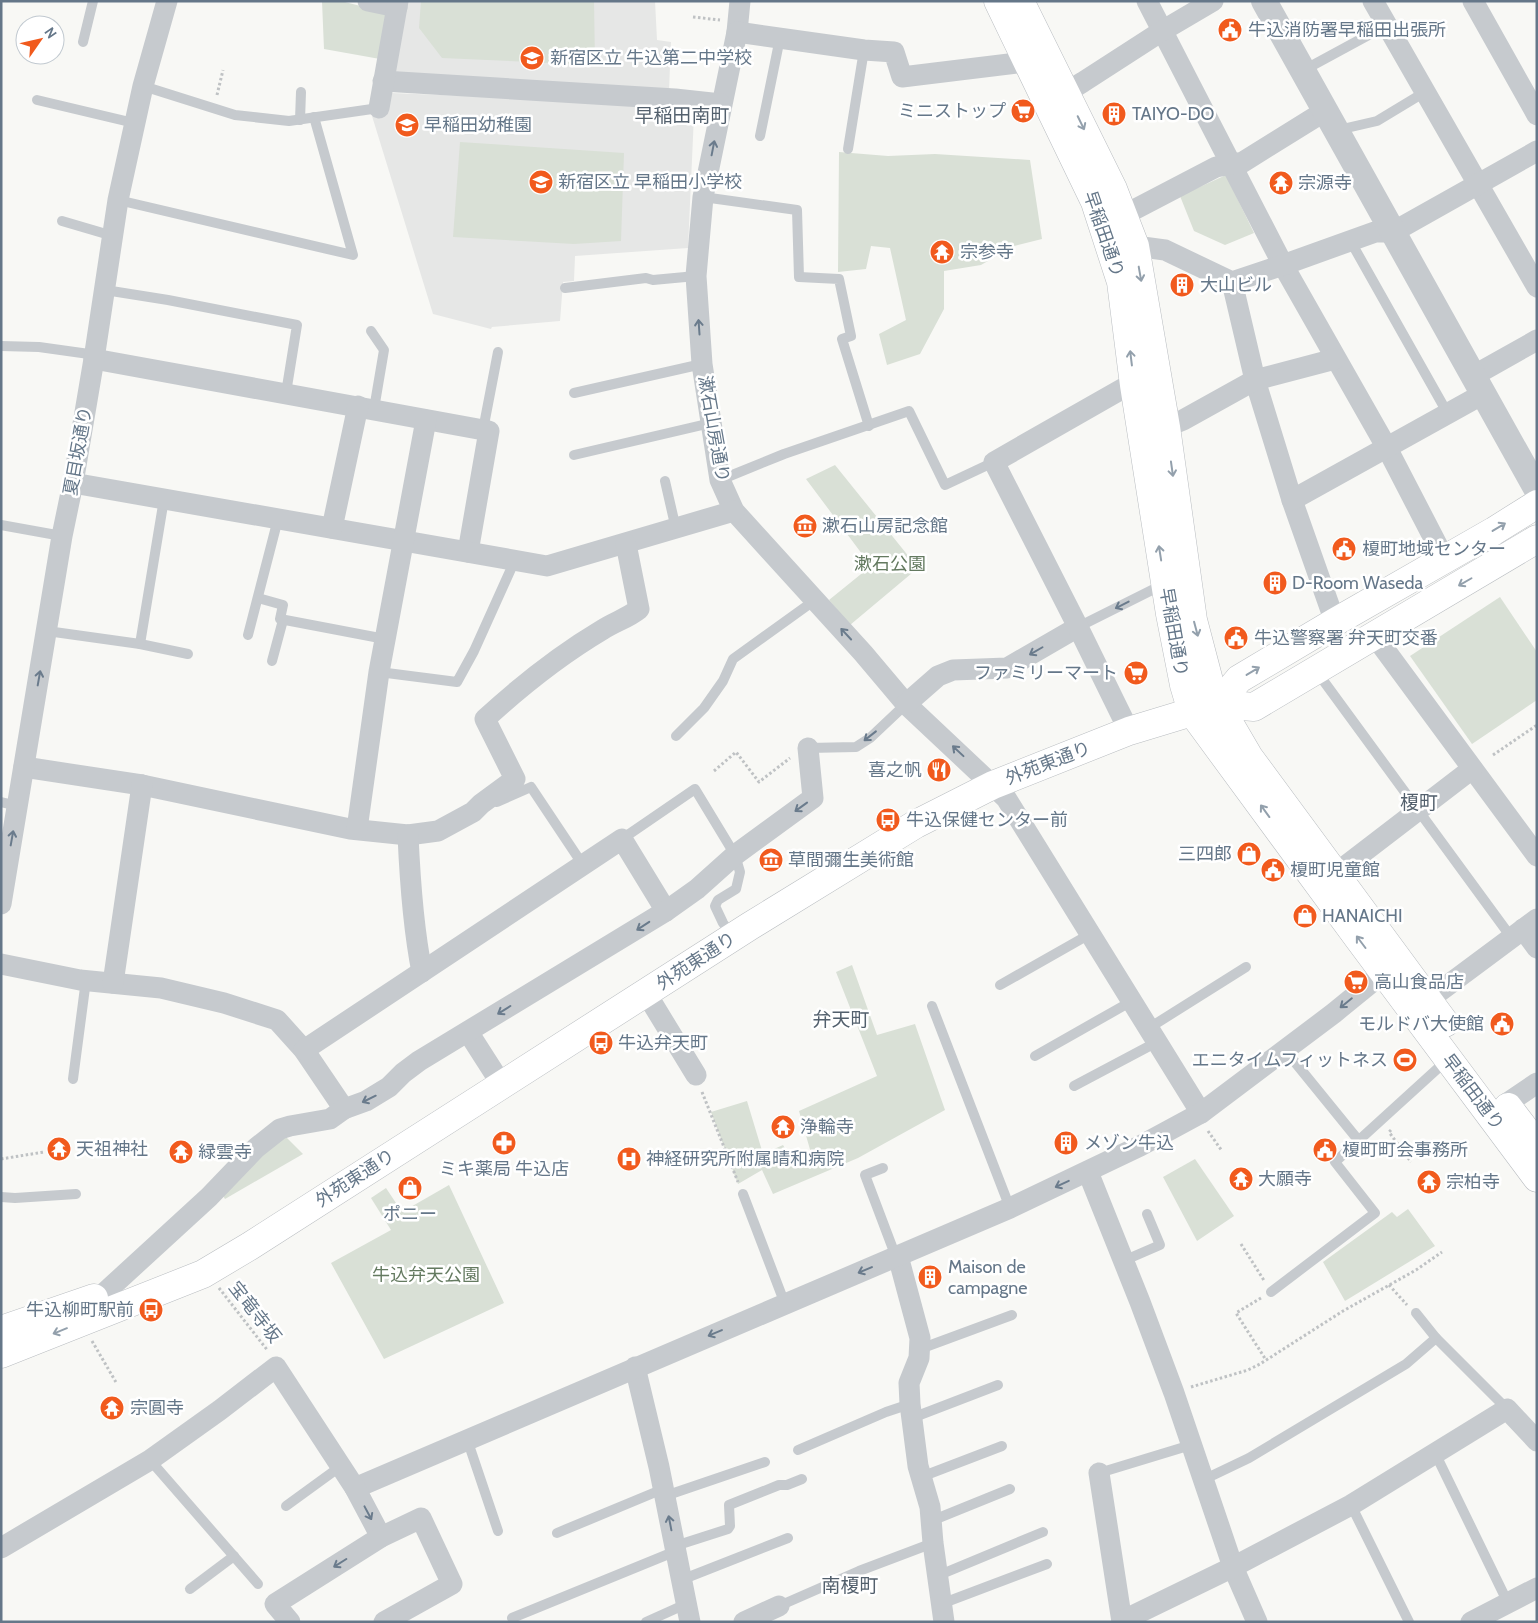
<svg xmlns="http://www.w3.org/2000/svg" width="1538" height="1623" font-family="Cabin,'Noto Sans JP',sans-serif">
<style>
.built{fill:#e6e7e6}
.green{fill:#d9e0d6}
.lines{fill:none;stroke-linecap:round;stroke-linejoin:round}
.primary-casing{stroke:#b9bdc1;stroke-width:29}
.path{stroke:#bfc2c4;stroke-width:3;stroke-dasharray:2.5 2.5;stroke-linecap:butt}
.service{stroke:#c6cace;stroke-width:10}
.minor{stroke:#c6cace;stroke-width:21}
.tertiary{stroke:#c6cace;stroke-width:26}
.primary{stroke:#fff;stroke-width:28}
.oneway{stroke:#93a0ac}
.oneway2{stroke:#6a7b8c}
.labels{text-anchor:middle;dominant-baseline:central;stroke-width:5;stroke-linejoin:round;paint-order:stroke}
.poi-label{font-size:18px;fill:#657789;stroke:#fff;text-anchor:start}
.street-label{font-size:18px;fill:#657789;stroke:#fff}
.park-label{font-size:18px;fill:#647a60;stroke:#fff}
.neighbourhood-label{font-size:19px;fill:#53606d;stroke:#fff}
</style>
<rect width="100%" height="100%" fill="#f8f8f5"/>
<g class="built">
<path d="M402,1H655L657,40L671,42L669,91L390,73Z"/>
<path d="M391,93L689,105L694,115L688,248L575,256L574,281L563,282L560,321L492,327L491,329L433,314L372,116L388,112Z"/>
</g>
<g class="green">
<path d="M322,1H341L388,13L380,59L324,49Z"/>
<path d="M421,1H594L595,65L442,58L419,28Z"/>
<path d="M460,142L624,153L621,241L574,244L453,237Z"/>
<path d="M839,152L888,156L935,154L1030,160L1042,239L1014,246L981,265L944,271V309L920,354L887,365L879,334L906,320L890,248L871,246L866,269L838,272Z"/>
<path d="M1226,175L1254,233L1225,245L1194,231L1180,196Z"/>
<path d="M835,465L918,568L850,625L829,600L871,566L806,479Z"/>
<path d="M1500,597L1537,652V700L1472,744L1410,656Z"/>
<path d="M852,965L877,1035L915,1024L945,1110L858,1158L773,1194L762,1170L738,1184L711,1112L747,1101L763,1154L783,1145L796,1167L813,1160L799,1111L877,1076L836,972Z"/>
<path d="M284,1135L303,1154L225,1199L220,1191Z"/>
<path d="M1195,1159L1234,1216L1197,1241L1163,1177Z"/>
<path d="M449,1185L504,1303L384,1359L331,1263L391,1230L371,1198L386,1188L402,1212Z"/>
<path d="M1408,1209L1435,1246L1345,1301L1323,1262L1392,1212L1397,1217Z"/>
</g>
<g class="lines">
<defs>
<g id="primary">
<path d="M998,1L1095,202L1121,282L1134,385L1170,614L1184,685L1192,712L1358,938L1537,1178"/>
<path d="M1020,1L1113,189L1135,246L1166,427L1193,620L1209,681L1218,704L1249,757L1445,1023"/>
<path d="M1218,704L1239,679L1335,622L1494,531L1537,504"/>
<path d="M1508,1107L1537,1145"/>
<path d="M1,1330L94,1298"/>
<path d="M1,1354L203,1274L250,1246L750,926L916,824L993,785L1129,731L1218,704L1254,707L1537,539"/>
</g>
</defs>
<use href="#primary" class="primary-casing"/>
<g class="path">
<path d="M693,17L720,20"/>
<path d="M217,95L223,70"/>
<path d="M1493,755L1537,725"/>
<path d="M714,771L736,752L759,782L790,758"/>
<path d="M702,1092L738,1182"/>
<path d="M1391,1130L1389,1132L1411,1162"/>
<path d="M1208,1131L1222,1151"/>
<path d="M1,1159L44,1152"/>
<path d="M1241,1244L1265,1282"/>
<path d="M1389,1285L1407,1305"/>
<path d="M219,1288L268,1351"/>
<path d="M1261,1298L1236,1313L1266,1360"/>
<path d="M92,1341L117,1384"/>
<path d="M1191,1387L1248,1370L1260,1364L1343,1311L1416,1270L1442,1252"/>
</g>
<g class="service">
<path d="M83,42L93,1"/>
<path d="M1304,70L1387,25"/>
<path d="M143,86L235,115L289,121L379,108"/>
<path d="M37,100L134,123"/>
<path d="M300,120L301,92"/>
<path d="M1338,130L1377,121L1425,92"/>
<path d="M760,136L780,38"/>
<path d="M848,149L864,50"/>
<path d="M703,197L797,210L799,277L839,279L851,336L842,339L869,426"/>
<path d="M118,200L353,255L314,117"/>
<path d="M62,221L113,236"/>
<path d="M1351,242L1448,414"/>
<path d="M565,288L646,278L653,280L696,276"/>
<path d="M105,290L168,300L297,325L286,393"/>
<path d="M371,331L384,350L374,409"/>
<path d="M1,346L39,347L89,354L94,359"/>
<path d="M574,393L702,364"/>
<path d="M483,430L498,352"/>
<path d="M574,455L711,423"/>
<path d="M720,480L784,454L909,411L945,485L994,462"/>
<path d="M665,481L676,529"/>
<path d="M1,525L62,536"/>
<path d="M258,598L283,605L280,619L385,639"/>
<path d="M1078,627L1164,584"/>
<path d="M47,631L140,644L188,654"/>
<path d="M248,635L278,519"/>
<path d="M140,644L164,499"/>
<path d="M272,661L283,620"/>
<path d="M379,672L457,682L474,651L515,560"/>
<path d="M1317,672L1511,937"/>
<path d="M676,736L704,708L723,681L733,659L815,600"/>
<path d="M808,748L856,747L870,738L906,704"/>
<path d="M1,802L18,806"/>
<path d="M497,802L531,787L583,865"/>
<path d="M622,839L695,789L735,855L740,872L736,889L718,900L715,906L723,923L732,936"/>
<path d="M1000,985L1090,934"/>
<path d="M932,1006L1010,1208"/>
<path d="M1149,1028L1246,967"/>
<path d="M1285,1050L1359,1141"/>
<path d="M1035,1056L1132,1001"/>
<path d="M73,1079L86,980"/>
<path d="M1074,1086L1157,1042"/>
<path d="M883,1168L865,1175L896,1257"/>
<path d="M743,1194L785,1304"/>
<path d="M1,1197L15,1198L76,1194"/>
<path d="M1123,1261L1160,1245L1147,1214"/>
<path d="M1271,1292L1375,1213L1335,1162L1447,1060"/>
<path d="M1416,1313L1436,1338"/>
<path d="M920,1349L1012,1315"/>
<path d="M912,1418L998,1385"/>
<path d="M467,1439L498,1531"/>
<path d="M798,1450L886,1412L910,1404"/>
<path d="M1435,1453L1508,1603"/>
<path d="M150,1460L258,1584"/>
<path d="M1099,1473L1191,1445"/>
<path d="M921,1477L1002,1446"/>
<path d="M1203,1480L1249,1458L1406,1364L1436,1338L1507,1409"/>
<path d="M665,1496L765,1462"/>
<path d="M1351,1505L1409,1622"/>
<path d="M286,1506L341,1466"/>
<path d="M931,1521L1010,1489"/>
<path d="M557,1533L663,1489"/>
<path d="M675,1546L728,1529L730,1526L729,1505L779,1485H787L802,1479"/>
<path d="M937,1576L1043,1532"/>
<path d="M681,1580L788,1538"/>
<path d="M190,1589L234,1556"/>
<path d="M941,1604L1047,1564"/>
<path d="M779,1606L859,1571L933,1543"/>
<path d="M512,1618L676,1551"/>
<path d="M646,1622L686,1604"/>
</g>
<g class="minor">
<path d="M368,1L397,7"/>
<path d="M740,1L737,32L703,197L696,276L702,364L720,480L734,511L863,653L906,704L1006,798L1201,1113"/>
<path d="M1147,1L1283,265L1387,448L1445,560"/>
<path d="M1373,1L1537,287"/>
<path d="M1473,1L1537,115"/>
<path d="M737,32L864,50L894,52L902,77L1041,60"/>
<path d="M383,81L675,99L721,104"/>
<path d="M1052,101L1083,82L1162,31L1213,1"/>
<path d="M379,108L398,1"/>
<path d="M1124,215L1216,167L1243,162L1325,111"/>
<path d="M1135,246L1165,250L1232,282L1283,265L1375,232H1393L1537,151"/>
<path d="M1232,282L1255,380L1292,500L1335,622"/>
<path d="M94,359L489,431L468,552"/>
<path d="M1473,376L1537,340"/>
<path d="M1166,427L1183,420L1255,380L1335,359"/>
<path d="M73,483L547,566L734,511"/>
<path d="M1292,500L1483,394"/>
<path d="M332,528L358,406"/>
<path d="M1374,635L1537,856"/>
<path d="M906,704L938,676L953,670L1007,668L1078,627"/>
<path d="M1129,731L1078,627L994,462L1122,389L1134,385"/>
<path d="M24,767L142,785L350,829L408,835L438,831L473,812L481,804L515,779L485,719C521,686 560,655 602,630C614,622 628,618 639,609L626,544"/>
<path d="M357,829L379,672L426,420"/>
<path d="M408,835C410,881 413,927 422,972"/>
<path d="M1335,874L1472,769"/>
<path d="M1,904L62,536L73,483L94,359L118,200L143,86L167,1"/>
<path d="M1523,929L1537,948"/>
<path d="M1,964L80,980L161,988L224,1003L277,1020L304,1050L344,1109"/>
<path d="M113,983L142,785"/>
<path d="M646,993L696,1075"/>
<path d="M1428,1000L1537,919"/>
<path d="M468,1032L502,1085"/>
<path d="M304,1050L622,839L666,911"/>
<path d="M1506,1104L1537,1083"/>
<path d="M1088,1172L1140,1302L1174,1393L1233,1567L1257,1622"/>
<path d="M898,1256L920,1338L919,1358L909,1383L910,1404L918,1466L930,1507L933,1543L944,1622"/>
<path d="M101,1296L209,1197L256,1148L280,1129L290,1126L330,1119L344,1109L366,1101L389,1087L403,1073L419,1061L666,911L697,889L735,855L813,798L808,748"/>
<path d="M635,1367L659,1467L690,1622"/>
<path d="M1099,1473L1122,1622"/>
<path d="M355,1488L1010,1208L1140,1146L1201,1113L1334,1013L1383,973"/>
<path d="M1,1548L150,1460L220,1410L276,1367L355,1488L381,1537"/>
<path d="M1122,1621L1233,1567L1351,1505L1507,1409L1537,1441"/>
<path d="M290,1622L275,1604L381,1537L421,1518L452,1584L384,1622"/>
<path d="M744,1622L779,1606"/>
<path d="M1471,1622L1537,1588"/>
</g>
<path class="tertiary" d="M1264,1L1537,490"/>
<use href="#primary" class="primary"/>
</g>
<defs><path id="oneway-shaft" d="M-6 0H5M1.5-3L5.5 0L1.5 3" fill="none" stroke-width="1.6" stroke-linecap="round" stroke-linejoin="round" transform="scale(1.25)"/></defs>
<g class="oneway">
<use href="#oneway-shaft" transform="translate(1081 123) rotate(64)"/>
<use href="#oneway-shaft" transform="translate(1140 274) rotate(80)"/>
<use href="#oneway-shaft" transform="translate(1131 358) rotate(-97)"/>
<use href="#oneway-shaft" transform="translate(1172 469) rotate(82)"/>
<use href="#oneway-shaft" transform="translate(1499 527) rotate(-31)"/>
<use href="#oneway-shaft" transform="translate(1160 553) rotate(-99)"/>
<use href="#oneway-shaft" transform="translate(1465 582) rotate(150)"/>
<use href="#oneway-shaft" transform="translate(1196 629) rotate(75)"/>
<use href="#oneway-shaft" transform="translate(1253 671) rotate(-31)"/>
<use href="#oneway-shaft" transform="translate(1265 811) rotate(-126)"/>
<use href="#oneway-shaft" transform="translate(1361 942) rotate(-127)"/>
<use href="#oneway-shaft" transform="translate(60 1331) rotate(158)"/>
</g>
<g class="oneway2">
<use href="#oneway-shaft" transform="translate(713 148) rotate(-79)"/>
<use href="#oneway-shaft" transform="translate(699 327) rotate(-94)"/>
<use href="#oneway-shaft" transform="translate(1122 605) rotate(153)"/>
<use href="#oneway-shaft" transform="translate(846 634) rotate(-133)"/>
<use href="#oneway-shaft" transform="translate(1036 651) rotate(150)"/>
<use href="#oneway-shaft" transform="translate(39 678) rotate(-80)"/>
<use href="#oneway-shaft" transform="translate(870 736) rotate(142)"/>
<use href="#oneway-shaft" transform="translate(958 751) rotate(-137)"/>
<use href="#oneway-shaft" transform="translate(801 807) rotate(144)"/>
<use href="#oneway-shaft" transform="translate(12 838) rotate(-80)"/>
<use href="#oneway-shaft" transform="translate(643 926) rotate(147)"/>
<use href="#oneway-shaft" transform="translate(1346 1003) rotate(141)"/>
<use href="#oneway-shaft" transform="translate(504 1010) rotate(148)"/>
<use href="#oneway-shaft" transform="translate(369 1099) rotate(154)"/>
<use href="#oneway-shaft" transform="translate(1062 1184) rotate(155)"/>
<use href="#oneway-shaft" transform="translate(865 1270) rotate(157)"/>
<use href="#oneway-shaft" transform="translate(715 1333) rotate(157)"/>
<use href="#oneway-shaft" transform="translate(368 1513) rotate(62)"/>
<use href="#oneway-shaft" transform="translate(670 1523) rotate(-101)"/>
<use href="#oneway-shaft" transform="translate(340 1563) rotate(148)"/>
</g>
<defs>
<symbol id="civic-disc" viewBox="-11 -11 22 22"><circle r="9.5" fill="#f15a1d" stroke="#fff"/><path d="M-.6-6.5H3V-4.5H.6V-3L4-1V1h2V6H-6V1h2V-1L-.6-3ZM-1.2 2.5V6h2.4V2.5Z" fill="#fff"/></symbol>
<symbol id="school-disc" viewBox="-11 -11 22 22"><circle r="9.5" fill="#f15a1d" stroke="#fff"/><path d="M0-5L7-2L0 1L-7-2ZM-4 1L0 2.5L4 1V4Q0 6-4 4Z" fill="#fff"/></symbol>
<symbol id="supermarket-disc" viewBox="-11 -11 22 22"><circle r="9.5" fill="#f15a1d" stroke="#fff"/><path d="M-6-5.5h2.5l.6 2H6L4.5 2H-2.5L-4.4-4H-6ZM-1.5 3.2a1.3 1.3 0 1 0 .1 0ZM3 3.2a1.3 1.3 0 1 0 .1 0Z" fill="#fff"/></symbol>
<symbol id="building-disc" viewBox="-11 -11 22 22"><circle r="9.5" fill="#f15a1d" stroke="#fff"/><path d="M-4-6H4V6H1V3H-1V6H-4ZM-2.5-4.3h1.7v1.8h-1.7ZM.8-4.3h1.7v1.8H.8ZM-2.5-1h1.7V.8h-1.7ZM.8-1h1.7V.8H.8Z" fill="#fff"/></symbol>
<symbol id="temple-disc" viewBox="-11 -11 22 22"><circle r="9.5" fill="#f15a1d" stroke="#fff"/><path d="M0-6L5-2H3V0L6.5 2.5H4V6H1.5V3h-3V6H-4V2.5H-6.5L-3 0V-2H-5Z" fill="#fff"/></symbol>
<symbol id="museum-disc" viewBox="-11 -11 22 22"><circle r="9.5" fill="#f15a1d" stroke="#fff"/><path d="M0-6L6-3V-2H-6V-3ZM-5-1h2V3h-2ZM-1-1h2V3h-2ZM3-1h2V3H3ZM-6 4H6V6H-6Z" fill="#fff"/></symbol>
<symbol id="restaurant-disc" viewBox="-11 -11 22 22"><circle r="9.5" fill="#f15a1d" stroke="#fff"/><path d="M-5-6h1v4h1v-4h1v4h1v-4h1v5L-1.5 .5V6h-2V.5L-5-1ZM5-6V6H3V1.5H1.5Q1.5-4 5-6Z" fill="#fff"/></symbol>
<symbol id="bus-disc" viewBox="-11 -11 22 22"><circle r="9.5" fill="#f15a1d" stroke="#fff"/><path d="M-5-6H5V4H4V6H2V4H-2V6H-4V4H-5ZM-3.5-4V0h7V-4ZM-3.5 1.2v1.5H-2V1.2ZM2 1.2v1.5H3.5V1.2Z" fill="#fff"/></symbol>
<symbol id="shop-disc" viewBox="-11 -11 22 22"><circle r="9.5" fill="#f15a1d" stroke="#fff"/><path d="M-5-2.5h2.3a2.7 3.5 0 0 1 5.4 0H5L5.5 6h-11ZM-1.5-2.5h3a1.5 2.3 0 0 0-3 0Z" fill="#fff"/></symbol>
<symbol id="stadium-disc" viewBox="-11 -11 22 22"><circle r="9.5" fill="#f15a1d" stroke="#fff"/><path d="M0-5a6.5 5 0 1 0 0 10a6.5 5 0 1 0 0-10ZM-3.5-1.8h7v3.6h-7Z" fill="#fff"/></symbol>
<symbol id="pharmacy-disc" viewBox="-11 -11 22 22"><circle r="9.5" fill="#f15a1d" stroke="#fff"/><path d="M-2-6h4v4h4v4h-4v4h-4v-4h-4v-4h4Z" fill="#fff"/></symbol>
<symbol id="hospital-disc" viewBox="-11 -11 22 22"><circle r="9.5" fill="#f15a1d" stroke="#fff"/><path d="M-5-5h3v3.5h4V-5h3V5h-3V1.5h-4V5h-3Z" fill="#fff"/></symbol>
</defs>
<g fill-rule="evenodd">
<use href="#civic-disc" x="1216" y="16" width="28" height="28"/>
<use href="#school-disc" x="518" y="44" width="28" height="28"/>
<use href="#supermarket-disc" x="1009" y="97" width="28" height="28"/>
<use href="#building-disc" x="1100" y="100" width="28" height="28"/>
<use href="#school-disc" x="393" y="111" width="28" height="28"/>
<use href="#school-disc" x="527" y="168" width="28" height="28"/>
<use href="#temple-disc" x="1267" y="169" width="28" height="28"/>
<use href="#temple-disc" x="928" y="238" width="28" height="28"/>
<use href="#building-disc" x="1168" y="271" width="28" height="28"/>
<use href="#museum-disc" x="791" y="512" width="28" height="28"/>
<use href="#civic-disc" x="1330" y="535" width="28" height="28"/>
<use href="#building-disc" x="1261" y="569" width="28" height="28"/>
<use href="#civic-disc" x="1222" y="624" width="28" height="28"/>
<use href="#supermarket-disc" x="1122" y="659" width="28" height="28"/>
<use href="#restaurant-disc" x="925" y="756" width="28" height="28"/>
<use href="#bus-disc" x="874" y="806" width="28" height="28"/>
<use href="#shop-disc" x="1235" y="840" width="28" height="28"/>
<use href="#museum-disc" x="757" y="846" width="28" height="28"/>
<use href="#civic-disc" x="1259" y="856" width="28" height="28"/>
<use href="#shop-disc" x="1291" y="902" width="28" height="28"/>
<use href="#supermarket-disc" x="1342" y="968" width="28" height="28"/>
<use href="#civic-disc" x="1488" y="1010" width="28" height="28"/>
<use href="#bus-disc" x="587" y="1029" width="28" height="28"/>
<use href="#stadium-disc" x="1391" y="1046" width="28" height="28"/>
<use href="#temple-disc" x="769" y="1113" width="28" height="28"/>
<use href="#pharmacy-disc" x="490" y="1129" width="28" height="28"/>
<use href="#building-disc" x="1052" y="1129" width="28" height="28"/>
<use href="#temple-disc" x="45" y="1135" width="28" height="28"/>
<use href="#civic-disc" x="1311" y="1136" width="28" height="28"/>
<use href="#temple-disc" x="167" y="1138" width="28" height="28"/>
<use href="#hospital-disc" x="615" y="1145" width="28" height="28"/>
<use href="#temple-disc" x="1227" y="1165" width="28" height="28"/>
<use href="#temple-disc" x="1415" y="1168" width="28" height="28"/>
<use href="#shop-disc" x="396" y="1174" width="28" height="28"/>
<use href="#building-disc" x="916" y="1263" width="28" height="28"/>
<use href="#bus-disc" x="137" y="1296" width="28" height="28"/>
<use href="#temple-disc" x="98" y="1394" width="28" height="28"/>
</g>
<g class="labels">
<g class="poi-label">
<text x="1248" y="30">牛込消防署早稲田出張所</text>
<text x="550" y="58">新宿区立 牛込第二中学校</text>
<text x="1006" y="111" text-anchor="end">ミニストップ</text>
<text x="1132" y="114">TAIYO-DO</text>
<text x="424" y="125">早稲田幼稚園</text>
<text x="558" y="182">新宿区立 早稲田小学校</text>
<text x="1298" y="183">宗源寺</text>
<text x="960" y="252">宗参寺</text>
<text x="1200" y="285">大山ビル</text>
<text x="822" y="526">漱石山房記念館</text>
<text x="1362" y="549">榎町地域センター</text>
<text x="1292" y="583">D-Room Waseda</text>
<text x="1254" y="638">牛込警察署 弁天町交番</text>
<text x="1118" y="673" text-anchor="end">ファミリーマート</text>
<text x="922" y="770" text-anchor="end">喜之帆</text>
<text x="906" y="820">牛込保健センター前</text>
<text x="1232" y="854" text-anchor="end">三四郎</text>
<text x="788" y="860">草間彌生美術館</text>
<text x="1290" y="870">榎町児童館</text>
<text x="1322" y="916">HANAICHI</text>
<text x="1374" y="982">高山食品店</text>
<text x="1484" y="1024" text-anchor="end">モルドバ大使館</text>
<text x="618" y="1043">牛込弁天町</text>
<text x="1388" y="1060" text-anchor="end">エニタイムフィットネス</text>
<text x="800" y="1127">浄輪寺</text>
<text x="1084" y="1143">メゾン牛込</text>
<text x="76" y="1149">天祖神社</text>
<text x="1342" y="1150">榎町町会事務所</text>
<text x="198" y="1152">緑雲寺</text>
<text x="646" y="1159">神経研究所附属晴和病院</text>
<text x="504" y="1169" text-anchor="middle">ミキ薬局 牛込店</text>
<text x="1258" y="1179">大願寺</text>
<text x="1446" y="1182">宗柏寺</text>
<text x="410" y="1214" text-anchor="middle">ポニー</text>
<text x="948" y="1267">Maison de<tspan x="948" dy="21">campagne</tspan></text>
<text x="134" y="1310" text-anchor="end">牛込柳町駅前</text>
<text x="130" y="1408">宗圓寺</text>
</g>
<g class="street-label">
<text transform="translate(1104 234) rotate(71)">早稲田通り</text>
<text transform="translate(714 429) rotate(80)">漱石山房通り</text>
<text transform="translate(78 451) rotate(-80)">夏目坂通り</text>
<text transform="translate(1174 632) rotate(80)">早稲田通り</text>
<text transform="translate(1048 763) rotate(-21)">外苑東通り</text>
<text transform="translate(696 961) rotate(-33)">外苑東通り</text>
<text transform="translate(1473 1092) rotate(53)">早稲田通り</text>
<text transform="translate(355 1178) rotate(-33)">外苑東通り</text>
<text transform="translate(255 1312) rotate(52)">宝竜寺坂</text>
</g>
<g class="park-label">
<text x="890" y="564">漱石公園</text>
<text x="426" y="1275">牛込弁天公園</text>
</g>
<g class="neighbourhood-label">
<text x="682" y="115">早稲田南町</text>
<text x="1419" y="802">榎町</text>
<text x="841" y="1019">弁天町</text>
<text x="850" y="1585">南榎町</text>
</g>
</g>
<rect width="1538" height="1623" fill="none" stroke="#657789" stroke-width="5"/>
<g transform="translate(40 40) rotate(56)"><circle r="24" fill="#ffffff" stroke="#c1c9d0"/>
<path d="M0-4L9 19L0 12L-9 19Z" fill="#f15a1d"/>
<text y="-8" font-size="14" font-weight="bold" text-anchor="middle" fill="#657789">N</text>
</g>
</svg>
